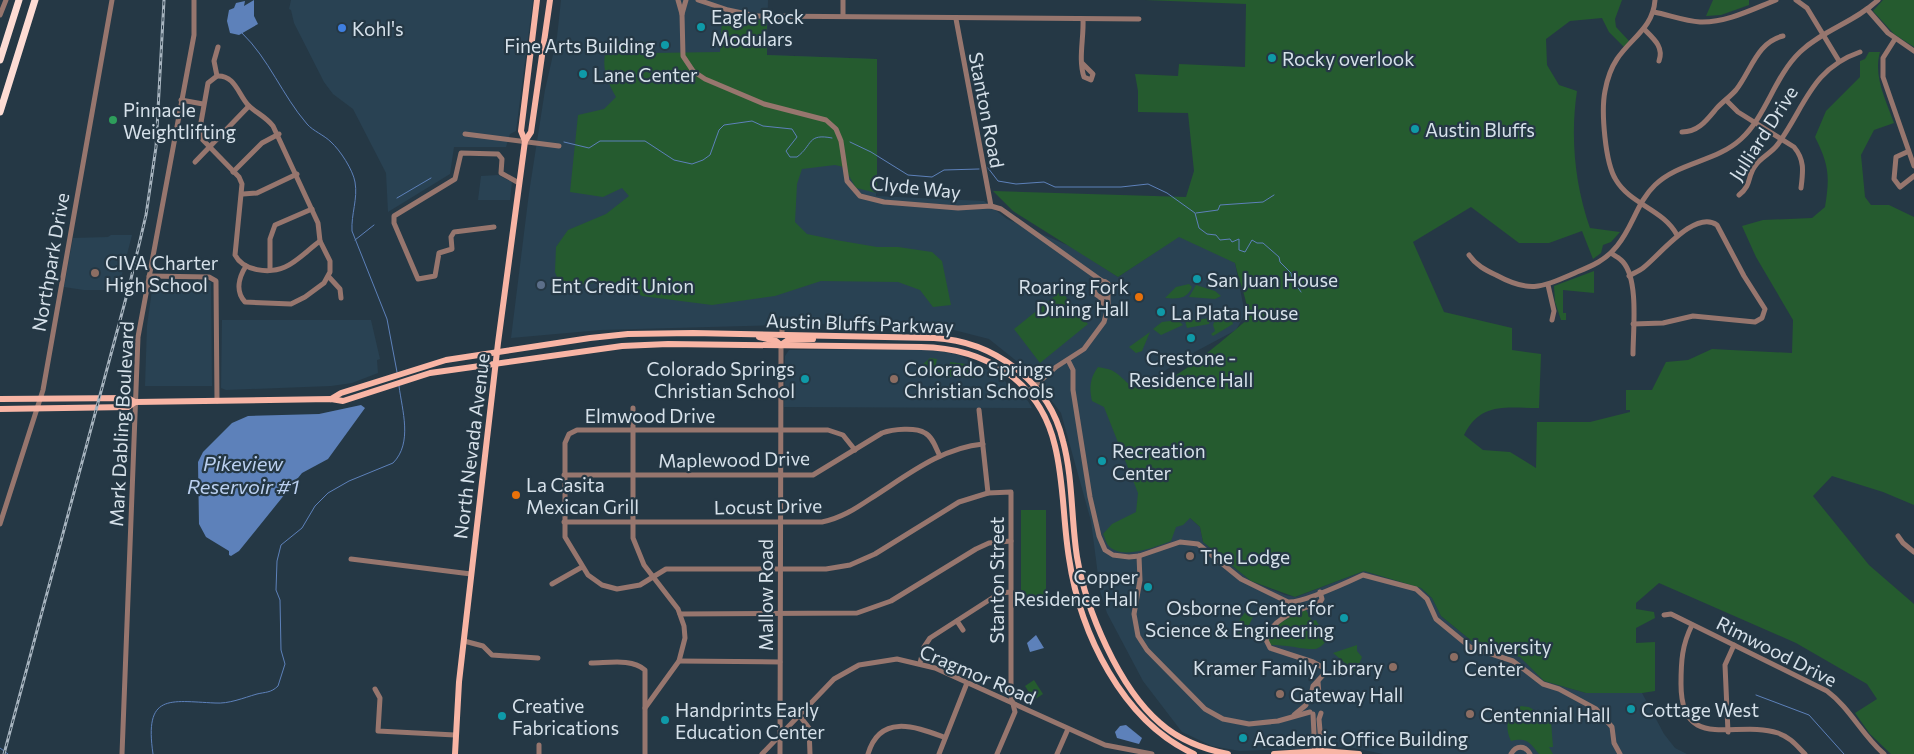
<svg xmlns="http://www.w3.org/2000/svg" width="1914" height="754" font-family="Commissioner,sans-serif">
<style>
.built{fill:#294253}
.green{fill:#255b2f}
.water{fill:#5d81ba}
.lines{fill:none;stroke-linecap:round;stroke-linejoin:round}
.stream{stroke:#5d81ba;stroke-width:1}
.minor{stroke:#97766e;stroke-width:5}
.major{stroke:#f8b5a5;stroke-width:6}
.highway{stroke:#fddcd4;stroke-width:7}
.rail-casing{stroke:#a7b4bf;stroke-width:3}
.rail{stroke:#253845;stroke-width:1;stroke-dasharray:4;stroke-linecap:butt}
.culture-dot{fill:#0f9aa8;stroke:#253845;stroke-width:2}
.shop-dot{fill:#3f7fe0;stroke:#253845;stroke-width:2}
.leisure-dot{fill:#2e9e5b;stroke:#253845;stroke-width:2}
.education-dot{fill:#8d6e63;stroke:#253845;stroke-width:2}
.service-dot{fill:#5c6f8a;stroke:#253845;stroke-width:2}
.food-dot{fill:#e8710a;stroke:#253845;stroke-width:2}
.labels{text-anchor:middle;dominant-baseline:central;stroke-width:4.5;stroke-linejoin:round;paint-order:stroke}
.poi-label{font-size:19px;fill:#d6e1ea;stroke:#253845;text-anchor:start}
.street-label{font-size:19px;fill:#d6e1ea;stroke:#253845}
.water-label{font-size:20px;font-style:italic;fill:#bbd0f0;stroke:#253845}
</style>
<rect width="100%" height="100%" fill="#253845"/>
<g class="built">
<path d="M291,0H533L516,131L510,134L506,147H454L450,174L388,212L386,173L353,109L333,94L324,82L294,23L291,10L289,9Z"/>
<path d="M561,0H768L767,55L877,59L876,196L984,201L1007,219L1074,248L1118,277L1179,236L1220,252L1235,263L1245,314L1236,330L1189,355L1163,372L1156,391L1190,518L1200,527L1203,542L1251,581L1285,595L1296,597L1364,571L1421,588L1432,598L1441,616L1479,647L1521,657L1544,681L1586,693H1642L1664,734L1675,748L1687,754H1383L1349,747L1240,751L1212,746L1182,732L1143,681L1107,613L1100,591L1091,521L1061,413L1029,371L989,339L942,327L821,324L601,330L511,338L529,193L545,90L557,37Z"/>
<path d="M498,175L512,182L510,200H478L481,176Z"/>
<path d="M111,235H132L118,290H84L64,287L73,238L108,237Z"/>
<path d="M211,282L212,386H145L147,326L153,283Z"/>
<path d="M222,320H371L380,359L377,360L378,373L352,383L331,386L226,390L221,388Z"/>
<path d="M909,349H930L959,355L999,376L1028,401L1032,408L784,407L785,356L789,350Z"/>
</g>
<g class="green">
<path d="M1145,0H1622L1615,19L1616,27L1629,41L1624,47L1609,32L1602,18L1570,21L1546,39L1547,65L1559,85L1577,91C1570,137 1575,185 1590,228L1620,232L1611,242L1603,245L1601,253L1593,259L1582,231L1549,243H1519L1471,207L1413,242L1444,312L1512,328V350L1541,354L1539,408C1507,408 1481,401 1464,435L1483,450L1510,452L1536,468L1537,422H1590L1630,412V410H1626V390H1652L1666,362L1688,360L1712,349L1792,353L1793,320L1756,257L1742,226L1763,220L1812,218L1825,207C1830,176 1829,165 1815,137L1826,111L1860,77V61L1865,59L1869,52H1880C1873,76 1886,100 1894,123L1874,130L1861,155L1865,197L1871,205H1889L1914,217V505L1883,492L1832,476L1813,496L1869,565L1914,604V754H1891L1870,734L1855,713L1877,699L1867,684L1796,643L1659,583L1636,603V609L1654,612L1655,618L1636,628V643L1655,642V691L1642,693H1586L1544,681L1520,657L1479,647L1441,616L1432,598L1421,588L1364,571L1295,597L1251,581L1203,542L1200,527L1190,518L1183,525L1176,527L1171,541C1155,547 1121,561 1108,545C1106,543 1105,537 1103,534L1112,524L1136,512L1138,493L1104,407L1092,401C1089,388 1090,378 1098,367C1103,368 1110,369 1113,371C1124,377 1128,388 1142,389C1167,390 1228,336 1248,319C1248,299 1239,283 1235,263L1179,237L1118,277L1013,211L993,191L1186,197L1194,171L1188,113L1138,112V91L1135,74L1178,76L1179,64L1245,67L1246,4Z"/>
<path d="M1713,0H1749V5L1721,15L1706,16Z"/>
<path d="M1883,0H1914V47L1894,34L1873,11Z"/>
<path d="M722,19L767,20V55L877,59V193L856,188L844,167L835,165L802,169L797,184L795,222L807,234L836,240L877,247H898L932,252L942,261L951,305L933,307L920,290L898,282L821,281L775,296L712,305L642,296L625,284L595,283L561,287L555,272L556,247L568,230L606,214L629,196L622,188L603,197L570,192L578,115L604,109L616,97C604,75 601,65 608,41L645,42L650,53L720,52Z"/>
<path d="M1594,271V293L1563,290V313H1566V320H1561L1555,302L1554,286Z"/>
<path d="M1189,284L1192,287C1187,299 1178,299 1165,298L1176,287Z"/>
<path d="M1196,285L1215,291L1221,296L1215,299L1189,297Z"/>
<path d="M1061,291L1088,324L1040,363L1014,329Z"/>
<path d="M1225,316L1232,317L1233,324L1213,336L1211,334L1215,331L1213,325L1215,320Z"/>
<path d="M1211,318L1209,324L1187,328L1185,321Z"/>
<path d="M1178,320L1183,325L1161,335L1153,329L1162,322Z"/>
<path d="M1150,332L1142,351L1136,353L1129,347Z"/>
<path d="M930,358L937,359L935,369H950V362L966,364L974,370V378L927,375L922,369V365Z"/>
<rect x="1021" y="510" width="25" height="94"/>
<path d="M1306,610L1312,621L1316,620L1327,640C1324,643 1321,648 1315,649C1306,650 1284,644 1270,645L1268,640C1274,622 1291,617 1306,610Z"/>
<path d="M1246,611L1254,615L1246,631L1242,629L1239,636L1232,630Z"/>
<path d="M1357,645V651L1362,657L1356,672L1333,653Z"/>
<path d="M1034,680L1043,694L1034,700L1025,686Z"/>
<path d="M1521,706L1529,707L1551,721L1553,747H1549L1553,754H1539C1530,743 1527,737 1511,741C1504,725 1507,716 1521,706Z"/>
</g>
<g class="water">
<path d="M254,0V16L258,24L239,35L230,33L227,21L229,10L234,8L236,3L245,1L244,6Z"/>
<path d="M361,405L365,408L328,459L302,473L239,551L231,556L229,555V551L206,537L199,524L198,462L203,452L232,423L248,416L319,414Z"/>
<path d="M1036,635L1044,648L1030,652L1027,643Z"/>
<path d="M1126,725L1142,738L1139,744L1117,738L1115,732L1120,726Z"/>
</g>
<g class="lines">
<g class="stream">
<path d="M242,33C269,59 282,95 307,124C313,131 324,135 331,142C340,150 353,170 355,182C358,199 351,214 352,231L387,319L397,372"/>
<path d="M564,142L589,148L600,141H645L674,160L692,164L703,160L710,155L719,130L724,125L752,121L763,126L792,129L797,137L786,151L790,157H797C813,145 807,133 832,138"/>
<path d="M850,142L871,152L908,175L932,177L944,170L979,169"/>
<path d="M988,168L998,181L1016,184L1044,182L1055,187H1121L1148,184L1167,193L1195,213L1199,228L1207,234L1216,235L1220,240L1230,239L1232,242L1239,239V250L1245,252L1252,240L1257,243H1263L1279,257L1280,262L1291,273L1292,279L1301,292"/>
<path d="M397,198L431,178"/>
<path d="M1196,213L1218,210L1220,205L1263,202L1274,195"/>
<path d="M355,240L374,225"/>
<path d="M1756,695L1809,715L1844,754"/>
<path d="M0,748L8,754"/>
<path d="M153,754C144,693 169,701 215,703C229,704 243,698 257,694C265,692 271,693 278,686L285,664L281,650L280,600L276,590L277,561L281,545L302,528L315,506L328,493L349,481L393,463C413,443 402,410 399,386"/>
</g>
<g class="minor">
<path d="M678,0L682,14L683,56L693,71L705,79L764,104L826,120L836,129L841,141L847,181L860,196L884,202L958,208L991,206L1001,209L1102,281"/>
<path d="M698,0L728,10L756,16L1139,19"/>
<path d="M1655,0C1653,28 1631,38 1617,59C1611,68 1607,80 1605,91C1601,111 1605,163 1616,180C1631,205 1663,209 1677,235"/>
<path d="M1796,0L1807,8L1839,61"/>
<path d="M1867,9L1888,33L1914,51"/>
<path d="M1654,12C1669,15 1685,21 1700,22C1726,23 1753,9 1776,0"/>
<path d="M682,14L686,0"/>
<path d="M0,15L6,0"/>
<path d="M843,16V0"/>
<path d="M956,19L991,206"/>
<path d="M1644,29C1654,39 1664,47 1659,61"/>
<path d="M1895,39L1883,58V77L1914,166"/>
<path d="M1082,63L1093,74L1091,80L1084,77C1078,59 1084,38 1083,19"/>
<path d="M217,76C235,75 238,94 248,105C256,113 265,116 273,126L318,223L320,241C309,249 297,262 285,267C269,274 243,271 235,255L242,184L239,177L201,138L200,128L208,83Z"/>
<path d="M217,76L214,61L218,47"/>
<path d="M181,100L203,104"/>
<path d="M1726,100L1738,112L1794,147C1805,160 1803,172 1801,188"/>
<path d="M1682,132C1698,132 1706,121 1716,109C1722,102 1730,97 1736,90C1751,71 1757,42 1783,36"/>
<path d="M465,134L559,146"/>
<path d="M1907,152L1896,157L1894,179L1900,187L1914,176"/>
<path d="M195,162L249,106"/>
<path d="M233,172L262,143L279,134"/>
<path d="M243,194L257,193L297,174"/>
<path d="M1739,195C1752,185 1747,177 1755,166C1761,157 1772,153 1778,144C1805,107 1811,69 1860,52"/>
<path d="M494,227L454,232L451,237L452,249L439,253L435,276L418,279L394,223V216L455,179L461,153L498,154L502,159L501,173L519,183"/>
<path d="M1611,253C1615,256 1620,258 1623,262C1639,280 1633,331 1633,354"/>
<path d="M1469,255C1476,265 1485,270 1496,275C1531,294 1542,287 1577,272C1592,266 1606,260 1617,246C1633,227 1637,202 1655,185C1679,162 1716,162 1741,139C1767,115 1774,77 1800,52C1823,30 1855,22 1878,0"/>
<path d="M246,266C239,277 235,291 245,302L291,304L305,297L324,283L330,272V261L320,241"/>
<path d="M270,270V239L275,225L312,209"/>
<path d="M149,276L209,277L216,281L217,401"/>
<path d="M1629,276C1634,273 1639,271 1643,268C1659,256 1695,209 1717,225L1744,276L1765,309L1762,318L1755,322L1693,316L1663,323L1633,324"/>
<path d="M329,277L340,289L341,298"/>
<circle cx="1102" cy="289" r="8"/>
<path d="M1548,285L1554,311L1552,320"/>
<path d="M1100,297L1107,310"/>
<path d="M782,334V324"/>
<path d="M1068,360L1073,370V390L1090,497L1099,536L1105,550L1113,555L1129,557L1139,556L1180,542L1198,544L1241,579L1288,602C1303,603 1348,582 1363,575L1416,589L1427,599L1436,619L1470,647L1513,661L1543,684L1559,689L1596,709L1612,727L1614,743L1620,754"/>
<path d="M1028,392L1056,367L1084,349L1104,322L1108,307V294"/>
<path d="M633,408V538L644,565L678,609L684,626L685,638L679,661L645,708V754"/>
<path d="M979,410L988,493"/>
<path d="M855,450L843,435L828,430H577L569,434L565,443V537L588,575L602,585L617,589L640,585L666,569H826L850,565L875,554L959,502L988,493L1011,492V696L1015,712L997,754"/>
<path d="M564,475H813L882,433C893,429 916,427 925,433C933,437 936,449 940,456"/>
<path d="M564,522H822C841,518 855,509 870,499C905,477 940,448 983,444"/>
<path d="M0,524L43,390L112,0"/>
<path d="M1898,536L1903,543L1914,552"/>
<path d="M1139,556L1140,580L1134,614L1138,636L1147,650L1205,709L1223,719L1249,724L1278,721L1310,712"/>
<path d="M351,559L471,574"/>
<path d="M552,584L582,567"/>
<path d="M680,614L857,613L891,601L976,549L989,543L1011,541"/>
<path d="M1664,615L1671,614L1827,691C1850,708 1862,735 1884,754"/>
<path d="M957,621L963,630"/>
<path d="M1692,625C1682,645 1681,661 1681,684C1681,754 1736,719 1778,733C1790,737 1797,746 1805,754"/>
<path d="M464,641L483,646L492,655L538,658"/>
<path d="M679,661L780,662"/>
<path d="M591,663C608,663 632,658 645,670V708"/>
<path d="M920,663L924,647L930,638L1000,593L1011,592"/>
<path d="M1318,682L1319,694"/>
<path d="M375,689L380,698L378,731L455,735"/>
<path d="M1311,695L1313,686L1325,673L1324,668L1313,662L1270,648L1266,640C1271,617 1301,610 1320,602L1322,599L1320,592"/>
<path d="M1321,713L1319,719L1322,754"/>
<path d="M1313,714L1315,754"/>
<path d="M799,715L809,728L810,754"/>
<path d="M1294,715L1306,705"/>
<path d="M1728,732L1725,665L1734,645"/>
<path d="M122,754L138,337L194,35V0"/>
<path d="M539,754V745"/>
<path d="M762,754L834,679L859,665L897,659L935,668L1105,745L1152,754"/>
<path d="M780,754L781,345"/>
<path d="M868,754C880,713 916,727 944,737"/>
<path d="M939,754L967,683"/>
<path d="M1057,754L1068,729"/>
<path d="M1511,754C1516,745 1525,745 1530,754"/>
</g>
<g class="major">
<path d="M525,141L531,132L550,0"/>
<path d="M759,337L776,341L781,345"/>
<path d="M781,345L788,340L813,339"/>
<path d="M0,399L128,398L135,402"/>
<path d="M331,399L341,393L446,360L590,338L628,334L693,333L934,338C993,341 1049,381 1063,441C1073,478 1071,518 1077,557C1086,610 1119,688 1160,723C1179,740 1203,749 1228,754"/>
<path d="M0,409L128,407L135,402L331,399L343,401L430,373L622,346L668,344L921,347C984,348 1040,380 1055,446C1064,482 1063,521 1069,558C1080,633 1122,721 1194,754"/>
<path d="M455,754L459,682L498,343L525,141L521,131L537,0"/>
<path d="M1274,754L1322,751L1359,754"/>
</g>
<g class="highway">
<path d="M0,60L19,0"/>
<path d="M0,112L35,0"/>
</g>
<defs>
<path id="rail" d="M4,754L130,283L146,215L156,147L164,0"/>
</defs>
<use href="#rail" class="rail-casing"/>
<use href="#rail" class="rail"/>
</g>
<g class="culture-dot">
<circle cx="701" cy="27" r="5"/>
<circle cx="665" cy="45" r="5"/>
<circle cx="1272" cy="58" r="5"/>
<circle cx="583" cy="74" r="5"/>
<circle cx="1415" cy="129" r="5"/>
<circle cx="1197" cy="279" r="5"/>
<circle cx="1161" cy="312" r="5"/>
<circle cx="1191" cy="338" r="5"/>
<circle cx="805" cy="379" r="5"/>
<circle cx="1102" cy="461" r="5"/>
<circle cx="1148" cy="587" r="5"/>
<circle cx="1344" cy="618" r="5"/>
<circle cx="1631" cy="709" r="5"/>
<circle cx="502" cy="716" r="5"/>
<circle cx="665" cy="720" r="5"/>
<circle cx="1243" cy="738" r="5"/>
</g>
<circle class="shop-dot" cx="342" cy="28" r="5"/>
<circle class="leisure-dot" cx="113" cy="120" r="5"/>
<g class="education-dot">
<circle cx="95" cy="273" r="5"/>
<circle cx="894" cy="379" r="5"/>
<circle cx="1190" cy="556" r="5"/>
<circle cx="1454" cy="657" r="5"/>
<circle cx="1393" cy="667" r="5"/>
<circle cx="1280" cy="694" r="5"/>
<circle cx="1470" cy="714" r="5"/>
</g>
<circle class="service-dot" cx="541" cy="285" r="5"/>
<g class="food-dot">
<circle cx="1139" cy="297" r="5"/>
<circle cx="516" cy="495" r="5"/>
</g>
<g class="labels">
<g class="poi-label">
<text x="711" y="16">Eagle Rock<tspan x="711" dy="22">Modulars</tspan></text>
<text x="352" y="28">Kohl's</text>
<text x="655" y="45" text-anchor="end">Fine Arts Building</text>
<text x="1282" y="58">Rocky overlook</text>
<text x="593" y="74">Lane Center</text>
<text x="123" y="109">Pinnacle<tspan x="123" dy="22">Weightlifting</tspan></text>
<text x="1425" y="129">Austin Bluffs</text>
<text x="105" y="262">CIVA Charter<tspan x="105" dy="22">High School</tspan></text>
<text x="1207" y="279">San Juan House</text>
<text x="551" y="285">Ent Credit Union</text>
<text x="1129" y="286" text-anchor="end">Roaring Fork<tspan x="1129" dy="22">Dining Hall</tspan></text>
<text x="1171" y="312">La Plata House</text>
<text x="1191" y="357" text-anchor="middle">Crestone -<tspan x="1191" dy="22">Residence Hall</tspan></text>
<text x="795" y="368" text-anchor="end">Colorado Springs<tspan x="795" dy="22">Christian School</tspan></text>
<text x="904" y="368">Colorado Springs<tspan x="904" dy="22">Christian Schools</tspan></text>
<text x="1112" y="450">Recreation<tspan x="1112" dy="22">Center</tspan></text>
<text x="526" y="484">La Casita<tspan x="526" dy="22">Mexican Grill</tspan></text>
<text x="1200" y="556">The Lodge</text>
<text x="1138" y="576" text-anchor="end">Copper<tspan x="1138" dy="22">Residence Hall</tspan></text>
<text x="1334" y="607" text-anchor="end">Osborne Center for<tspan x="1334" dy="22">Science &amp; Engineering</tspan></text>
<text x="1464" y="646">University<tspan x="1464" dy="22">Center</tspan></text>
<text x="1383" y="667" text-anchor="end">Kramer Family Library</text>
<text x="1290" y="694">Gateway Hall</text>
<text x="512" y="705">Creative<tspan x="512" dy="22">Fabrications</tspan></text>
<text x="675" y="709">Handprints Early<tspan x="675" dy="22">Education Center</tspan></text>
<text x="1641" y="709">Cottage West</text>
<text x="1480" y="714">Centennial Hall</text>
<text x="1253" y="738">Academic Office Building</text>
</g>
<g class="street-label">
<text transform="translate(987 110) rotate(79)">Stanton Road</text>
<text transform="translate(1763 133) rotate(-57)">Julliard Drive</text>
<text transform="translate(916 187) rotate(6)">Clyde Way</text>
<text transform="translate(50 262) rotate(-80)">Northpark Drive</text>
<text transform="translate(860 323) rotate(2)">Austin Bluffs Parkway</text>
<text x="650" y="415">Elmwood Drive</text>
<text transform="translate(121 424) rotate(-87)">Mark Dabling Boulevard</text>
<text transform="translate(471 446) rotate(-83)">North Nevada Avenue</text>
<text transform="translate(734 459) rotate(-1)">Maplewood Drive</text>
<text transform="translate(768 506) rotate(-1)">Locust Drive</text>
<text transform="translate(996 580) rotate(-90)">Stanton Street</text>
<text transform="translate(765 595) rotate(-90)">Mallow Road</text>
<text transform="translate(1777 651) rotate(27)">Rimwood Drive</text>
<text transform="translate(978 674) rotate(23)">Cragmor Road</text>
</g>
<g class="water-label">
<text x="243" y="463">Pikeview<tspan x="243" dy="23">Reservoir #1</tspan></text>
</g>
</g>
</svg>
